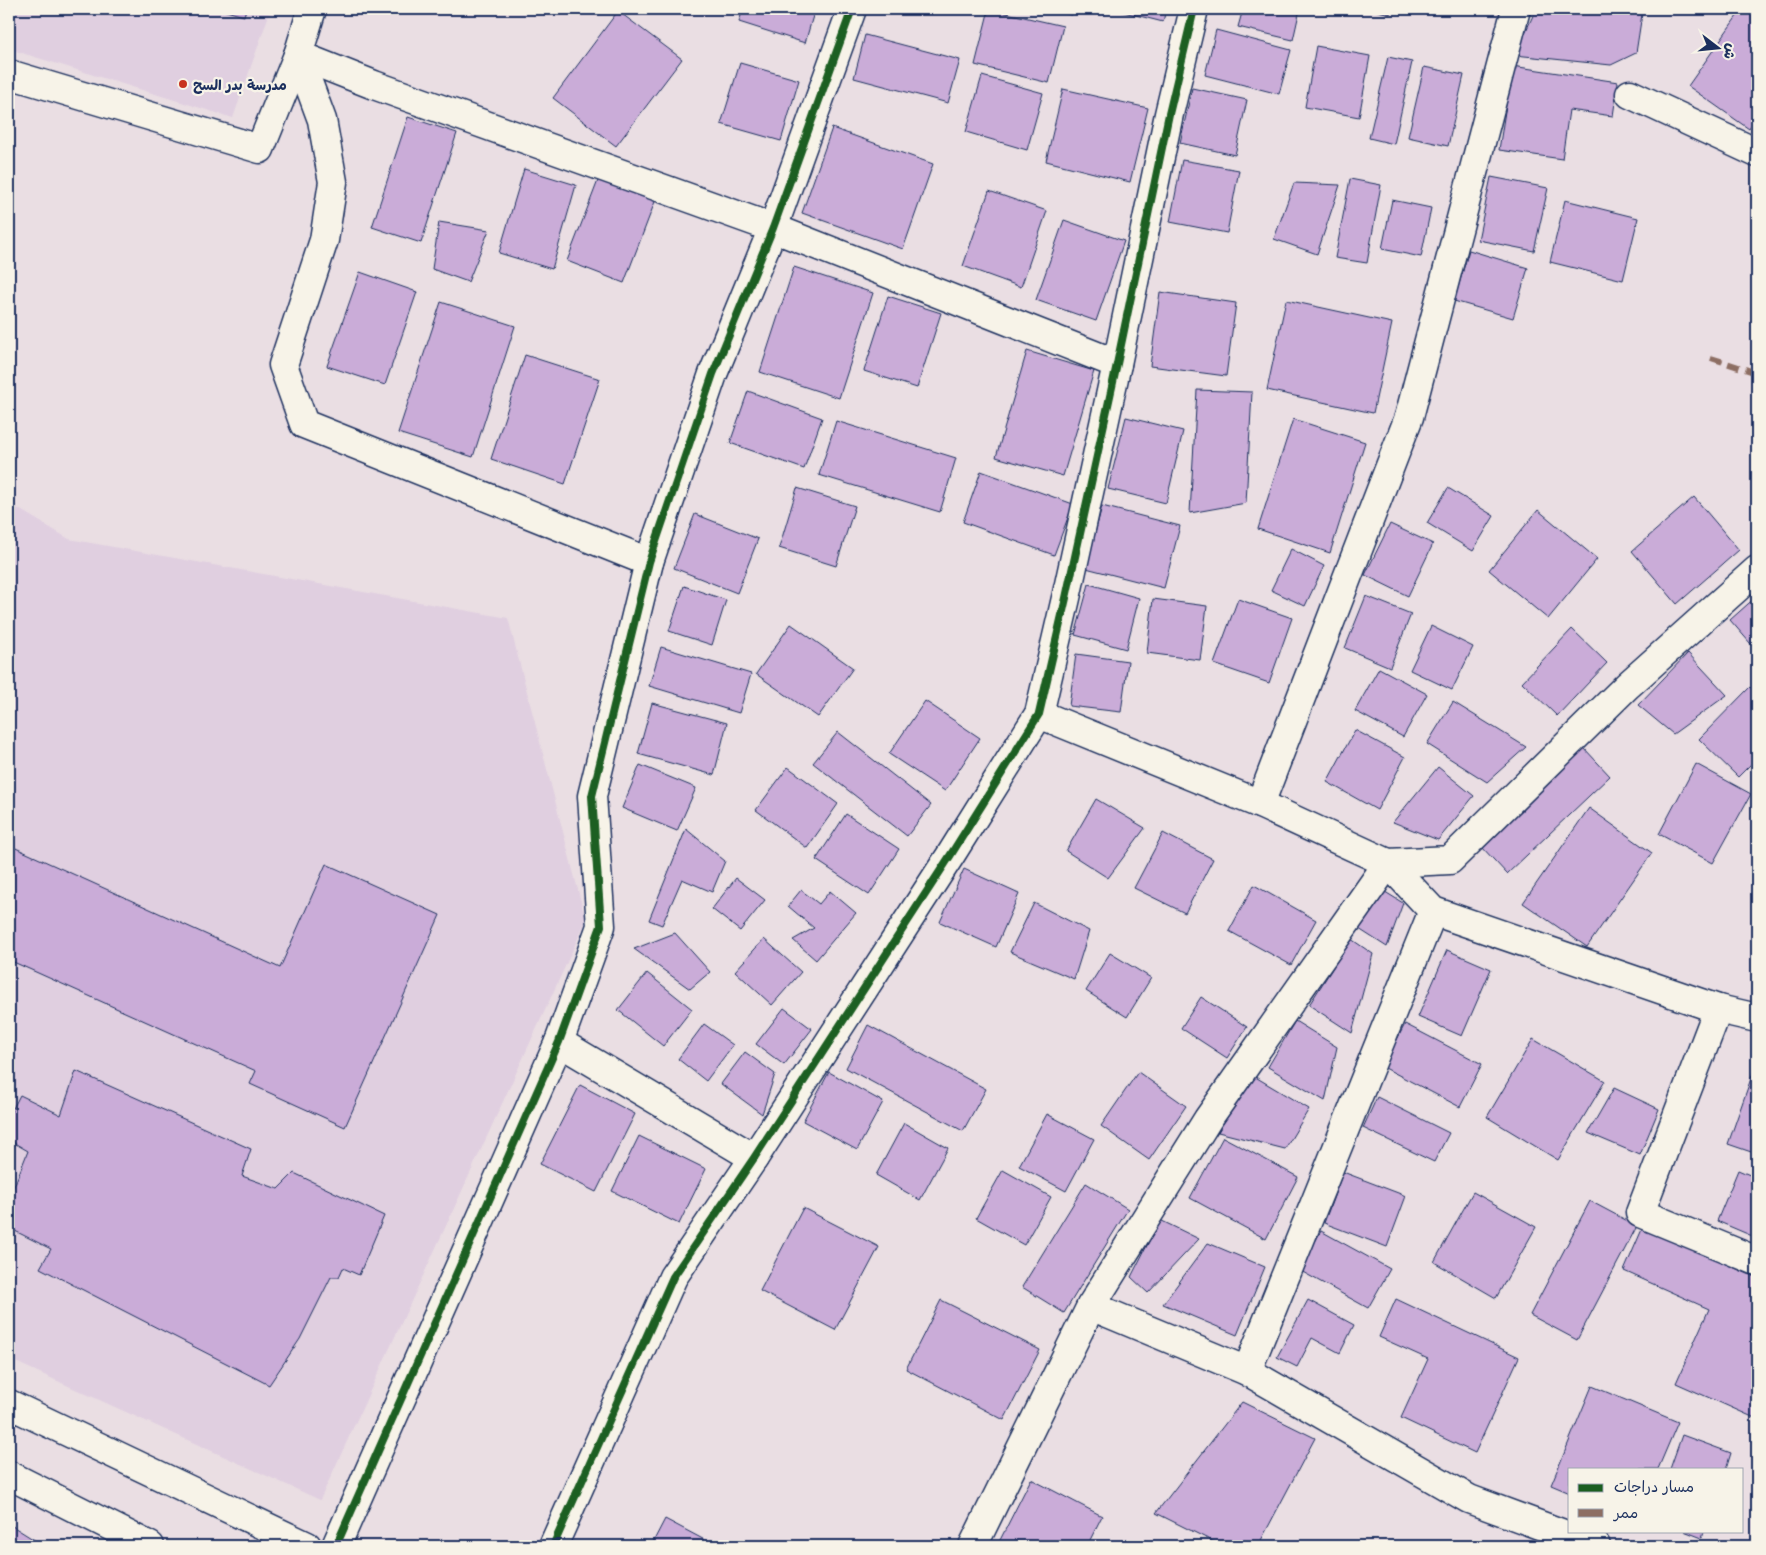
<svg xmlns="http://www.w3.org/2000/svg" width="1766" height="1555" font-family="'Playpen Sans','Playpen Sans Arabic',sans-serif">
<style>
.built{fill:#e0cfe0}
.building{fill:#caacd8;stroke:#1b2f5e}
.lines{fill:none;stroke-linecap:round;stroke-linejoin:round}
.minor-casing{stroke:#1b2f5e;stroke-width:31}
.primary-casing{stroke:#1b2f5e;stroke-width:31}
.minor{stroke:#f7f3e8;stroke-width:28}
.primary{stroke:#f7f3e8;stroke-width:28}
.quiet{stroke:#8d6e63;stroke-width:6;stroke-dasharray:12 6;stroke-linecap:butt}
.cycleway-casing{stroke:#f7f3e8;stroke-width:11}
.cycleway{stroke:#1b5e20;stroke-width:8}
.poi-dot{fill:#c8321e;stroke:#f7f3e8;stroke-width:2}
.labels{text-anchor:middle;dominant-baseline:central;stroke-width:4.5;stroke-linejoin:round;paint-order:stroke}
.poi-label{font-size:14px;font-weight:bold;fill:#1b2f5e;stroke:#f7f3e8;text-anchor:start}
</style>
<rect width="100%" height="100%" fill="#eadee3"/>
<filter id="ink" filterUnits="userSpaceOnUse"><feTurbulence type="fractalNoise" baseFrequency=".02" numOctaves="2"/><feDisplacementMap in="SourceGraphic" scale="10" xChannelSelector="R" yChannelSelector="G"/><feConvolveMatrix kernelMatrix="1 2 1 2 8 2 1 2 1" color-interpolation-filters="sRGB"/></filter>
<g filter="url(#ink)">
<g class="built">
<path d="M9,9H271L233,118L9,49Z"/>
<path d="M9,503L69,539L508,618L586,921L320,1500L9,1359Z"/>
</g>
<g class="building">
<path d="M219,9H246L244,16Z"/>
<path d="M743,9H815L805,43L739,22Z"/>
<path d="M989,9L1063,26L1049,83L975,65Z"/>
<path d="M1051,9H1073L1071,15Z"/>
<path d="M1112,9H1166L1163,22Z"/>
<path d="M1243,9H1300L1293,40L1238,27Z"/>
<path d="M1370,9H1391L1390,14Z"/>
<path d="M1536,9H1609L1642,14L1636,53L1611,65L1515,55Z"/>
<path d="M1742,9H1750L1757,14V118L1749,129L1688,86Z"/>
<path d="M618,11L682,59L616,146L553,98Z"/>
<path d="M1216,30L1291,50L1279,94L1205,75Z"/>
<path d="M865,35L960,60L948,103L854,78Z"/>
<path d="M1316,46L1370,56L1359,117L1305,107Z"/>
<path d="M1388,57L1412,62L1394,144L1369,138Z"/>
<path d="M740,63L799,80L781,141L721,124Z"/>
<path d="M1512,66L1618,82L1613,116L1569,110L1562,159L1499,150Z"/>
<path d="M1424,67L1464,75L1448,146L1408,137Z"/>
<path d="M982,76L1043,93L1027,150L966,132Z"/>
<path d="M1192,88L1247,100L1235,155L1180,143Z"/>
<path d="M1063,89L1148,108L1130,182L1046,161Z"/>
<path d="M408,117L457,133L421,243L372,227Z"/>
<path d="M832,128L933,164L903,249L802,213Z"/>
<path d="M1182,160L1239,170L1227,233L1170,222Z"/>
<path d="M524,169L576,185L552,269L499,253Z"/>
<path d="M1491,177L1548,188L1534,251L1478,240Z"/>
<path d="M599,178L656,199L624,283L567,261Z"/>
<path d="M1350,179L1381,185L1367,263L1335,258Z"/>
<path d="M1294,183L1340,185L1317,254L1274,239Z"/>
<path d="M989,191L1047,211L1021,287L963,266Z"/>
<path d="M1392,200L1431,208L1421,257L1382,249Z"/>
<path d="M1565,200L1638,218L1623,280L1550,262Z"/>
<path d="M1064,220L1124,241L1096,321L1036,300Z"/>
<path d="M439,222L489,230L468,282L432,269Z"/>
<path d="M1469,250L1528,268L1513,318L1454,301Z"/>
<path d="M794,267L873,293L839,398L760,372Z"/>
<path d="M360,272L417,292L385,385L327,366Z"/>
<path d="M1160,292L1236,303L1226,376L1150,366Z"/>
<path d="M888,296L941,313L917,388L864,371Z"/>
<path d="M1286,300L1392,323L1373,413L1267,390Z"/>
<path d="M441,302L515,326L473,457L398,433Z"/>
<path d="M1027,351L1094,371L1063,476L996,457Z"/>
<path d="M525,355L600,379L565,484L491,459Z"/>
<path d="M1197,390L1252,392L1246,503L1190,513Z"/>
<path d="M748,391L822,418L804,469L730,443Z"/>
<path d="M1126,417L1183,431L1166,503L1108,489Z"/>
<path d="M1293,419L1365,442L1330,553L1258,529Z"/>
<path d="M836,421L956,458L940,512L819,475Z"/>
<path d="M981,471L1073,504L1054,555L963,522Z"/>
<path d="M797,488L855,506L836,566L779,548Z"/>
<path d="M1448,488L1494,516L1473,551L1427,523Z"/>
<path d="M1694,497L1739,550L1677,604L1632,551Z"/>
<path d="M1102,506L1180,526L1164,588L1086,568Z"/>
<path d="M1538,510L1597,559L1548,619L1489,570Z"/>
<path d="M695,514L758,539L737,593L674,568Z"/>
<path d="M1390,524L1433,544L1408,596L1365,575Z"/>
<path d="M1291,549L1324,566L1305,606L1271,590Z"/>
<path d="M1089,584L1139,598L1126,649L1075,635Z"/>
<path d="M684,586L726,600L712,645L669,631Z"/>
<path d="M1366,596L1411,614L1390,667L1345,648Z"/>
<path d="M1757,596V651L1730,620Z"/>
<path d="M1153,599L1207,606L1200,660L1147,653Z"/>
<path d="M1238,599L1292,618L1269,683L1214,664Z"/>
<path d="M791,624L853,668L818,717L756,674Z"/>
<path d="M1431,626L1473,647L1452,690L1410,670Z"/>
<path d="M1572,629L1607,663L1557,716L1522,682Z"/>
<path d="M661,647L751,674L739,713L649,686Z"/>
<path d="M1688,653L1727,695L1673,734L1638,705Z"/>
<path d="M1076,654L1128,661L1121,712L1069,706Z"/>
<path d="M1379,668L1427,694L1403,737L1355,711Z"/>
<path d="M1750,687L1757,694V758L1738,777L1699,739Z"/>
<path d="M925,701L980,738L945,791L889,754Z"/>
<path d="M1453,702L1526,747L1487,782L1427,744Z"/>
<path d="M652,703L727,723L714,775L638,754Z"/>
<path d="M1355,730L1405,757L1377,810L1327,782Z"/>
<path d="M838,732L931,805L907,836L813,763Z"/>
<path d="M1584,748L1610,776L1507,874L1481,846Z"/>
<path d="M1696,764L1751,794L1713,863L1659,834Z"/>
<path d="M640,765L696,788L677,831L622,808Z"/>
<path d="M788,767L838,804L807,848L756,810Z"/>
<path d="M1438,767L1474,796L1438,840L1393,822Z"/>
<path d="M1096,799L1145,828L1108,878L1066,851Z"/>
<path d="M1589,808L1652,853L1587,947L1523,903Z"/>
<path d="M846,814L899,849L869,895L816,860Z"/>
<path d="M686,829L725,861L712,892L682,879L662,925L649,920Z"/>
<path d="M1163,833L1213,859L1185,913L1134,888Z"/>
<path d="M9,845L280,968L326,864L440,915L345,1127L250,1084L256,1071L9,960Z"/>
<path d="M964,869L1019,894L996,947L940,922Z"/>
<path d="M736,878L765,900L740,931L712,909Z"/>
<path d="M1254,885L1316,920L1291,965L1229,931Z"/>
<path d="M801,890L819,904L830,891L856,913L816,960L793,940L814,928L788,906Z"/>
<path d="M1382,890L1403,903L1387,947L1359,929Z"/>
<path d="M1034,903L1089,931L1074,979L1010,952Z"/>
<path d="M675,933L710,972L690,989L634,949Z"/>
<path d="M764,939L801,972L772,1005L735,971Z"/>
<path d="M1351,939L1373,954L1352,1033L1309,1005Z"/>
<path d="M1447,950L1491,969L1462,1036L1418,1017Z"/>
<path d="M1110,953L1151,978L1127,1017L1086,991Z"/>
<path d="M647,973L692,1009L663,1046L618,1010Z"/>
<path d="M1201,997L1247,1027L1227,1058L1181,1028Z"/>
<path d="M784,1008L812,1029L784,1065L756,1044Z"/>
<path d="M1295,1021L1337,1047L1325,1101L1268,1067Z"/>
<path d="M704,1024L733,1045L706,1081L678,1059Z"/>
<path d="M1405,1024L1482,1064L1460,1107L1383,1067Z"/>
<path d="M868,1025L986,1089L963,1131L846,1068Z"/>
<path d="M1533,1039L1605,1081L1558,1160L1487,1117Z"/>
<path d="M745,1052L775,1074L762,1114L721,1084Z"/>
<path d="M1754,1070L1757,1071V1154L1728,1144Z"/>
<path d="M76,1071L251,1149L242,1176L278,1189L294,1173L384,1216L359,1275L343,1268L339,1277H331L300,1339L269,1385L40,1268L51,1249L9,1228V1199L28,1151L9,1140V1116L20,1095L61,1115Z"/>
<path d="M829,1072L883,1102L857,1150L803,1121Z"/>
<path d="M1138,1072L1186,1106L1149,1160L1101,1126Z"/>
<path d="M1252,1075L1309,1109L1285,1149L1218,1132Z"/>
<path d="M580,1085L635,1114L596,1192L540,1164Z"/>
<path d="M1614,1088L1659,1109L1640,1155L1588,1133Z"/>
<path d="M1377,1097L1449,1133L1434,1162L1363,1128Z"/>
<path d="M1047,1114L1094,1139L1066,1191L1019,1166Z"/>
<path d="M904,1123L948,1148L920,1200L876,1175Z"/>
<path d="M639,1136L706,1169L679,1224L612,1191Z"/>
<path d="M1223,1137L1298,1177L1266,1239L1190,1198Z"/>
<path d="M1003,1170L1051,1197L1024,1245L976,1218Z"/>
<path d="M1738,1170L1757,1178V1238L1717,1221Z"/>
<path d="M1343,1172L1406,1196L1387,1247L1324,1223Z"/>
<path d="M1086,1183L1128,1209L1064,1313L1022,1287Z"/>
<path d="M1473,1192L1536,1227L1496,1298L1434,1262Z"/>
<path d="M1590,1201L1637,1226L1577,1340L1530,1315Z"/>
<path d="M803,1208L879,1247L835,1330L760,1291Z"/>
<path d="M1160,1220L1199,1239L1148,1293L1131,1277Z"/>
<path d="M1643,1227L1757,1278V1419L1676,1383L1709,1309L1624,1271Z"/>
<path d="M1321,1231L1390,1269L1368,1308L1299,1270Z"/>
<path d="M1208,1243L1265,1267L1237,1335L1163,1304Z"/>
<path d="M1396,1299L1519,1357L1475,1453L1401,1418L1428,1359L1379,1337Z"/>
<path d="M941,1300L1040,1350L1004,1420L906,1369Z"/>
<path d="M1308,1300L1354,1325L1340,1353L1312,1338L1297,1367L1277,1357Z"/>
<path d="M1592,1386L1678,1422L1658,1469H1570V1493L1551,1485Z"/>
<path d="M1242,1402L1315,1438L1258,1546H1222L1156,1513Z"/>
<path d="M1682,1435L1731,1453L1726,1469H1670Z"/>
<path d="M1031,1479L1102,1516L1087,1546H997Z"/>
<path d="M665,1519L716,1546H651Z"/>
<path d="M9,1524L44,1546H9Z"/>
<path d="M1684,1531H1704L1702,1538Z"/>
<path d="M1132,1540L1144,1546H1129Z"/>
</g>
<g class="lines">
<defs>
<g id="minor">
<path d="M298,55L374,85L773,228L1117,364"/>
<path d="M298,55L322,120L333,182L324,240L283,365L304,424L649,562"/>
<path d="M9,74L260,149L298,55L312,9"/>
<path d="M1630,94L1757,153"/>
<path d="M1039,714L1260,804L1388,863L1433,911L1718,1009L1757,1018"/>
<path d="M1260,804L1409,417L1516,9"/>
<path d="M1718,1009L1640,1213L1757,1261"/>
<path d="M559,1042L754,1158"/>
<path d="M1091,1306L1247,1371L1469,1499L1596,1546"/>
<path d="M1247,1371L1433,911"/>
<path d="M336,1546L559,1042L601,926L592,796L649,562L713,374L773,228L852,9"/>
<path d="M553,1546L673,1277L754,1158L950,856L1039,714L1066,598L1117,364L1169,114L1194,9"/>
<path d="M973,1546L1091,1306L1208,1119L1388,863L1450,860L1627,686L1757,570"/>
</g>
<g id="primary">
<path d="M9,1404L307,1546"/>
<path d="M9,1475L150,1546"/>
</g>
</defs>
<use href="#minor" class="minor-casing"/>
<use href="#primary" class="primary-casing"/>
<use href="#minor" class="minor"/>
<use href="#primary" class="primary"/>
<path class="quiet" d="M1711,358L1757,373"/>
<defs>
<g id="cycleway">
<path d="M336,1546L559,1042L601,926L592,796L649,562L713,374L773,228L852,9"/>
<path d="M553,1546L673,1277L754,1158L950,856L1039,714L1066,598L1117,364L1169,114L1194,9"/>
</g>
</defs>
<use href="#cycleway" class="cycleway-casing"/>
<use href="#cycleway" class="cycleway"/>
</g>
</g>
<circle class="poi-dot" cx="183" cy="84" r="5"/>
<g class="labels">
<g class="poi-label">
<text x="193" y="84">مدرسة بدر السح</text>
</g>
</g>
<rect width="1766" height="1555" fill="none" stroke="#f7f3e8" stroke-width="30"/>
<rect x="15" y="15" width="1736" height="1525" fill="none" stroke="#1b2f5e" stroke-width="2" filter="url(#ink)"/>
<rect x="1568" y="1468" width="175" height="65" fill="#f7f3e8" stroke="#9fa5b1"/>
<rect x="1578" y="1484" width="25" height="8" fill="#1b5e20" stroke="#9fa5b1"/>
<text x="1614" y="1492" font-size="15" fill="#1b2f5e">مسار دراجات</text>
<rect x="1578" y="1509" width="25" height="8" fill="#8d6e63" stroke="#9fa5b1"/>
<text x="1614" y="1518" font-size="15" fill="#1b2f5e">ممر</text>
<g transform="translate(1718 48) rotate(106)" stroke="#f7f3e8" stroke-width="4" paint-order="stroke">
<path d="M0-4L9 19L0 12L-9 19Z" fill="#1b2f5e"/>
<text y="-8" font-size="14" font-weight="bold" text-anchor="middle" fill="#1b2f5e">ش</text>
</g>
</svg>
